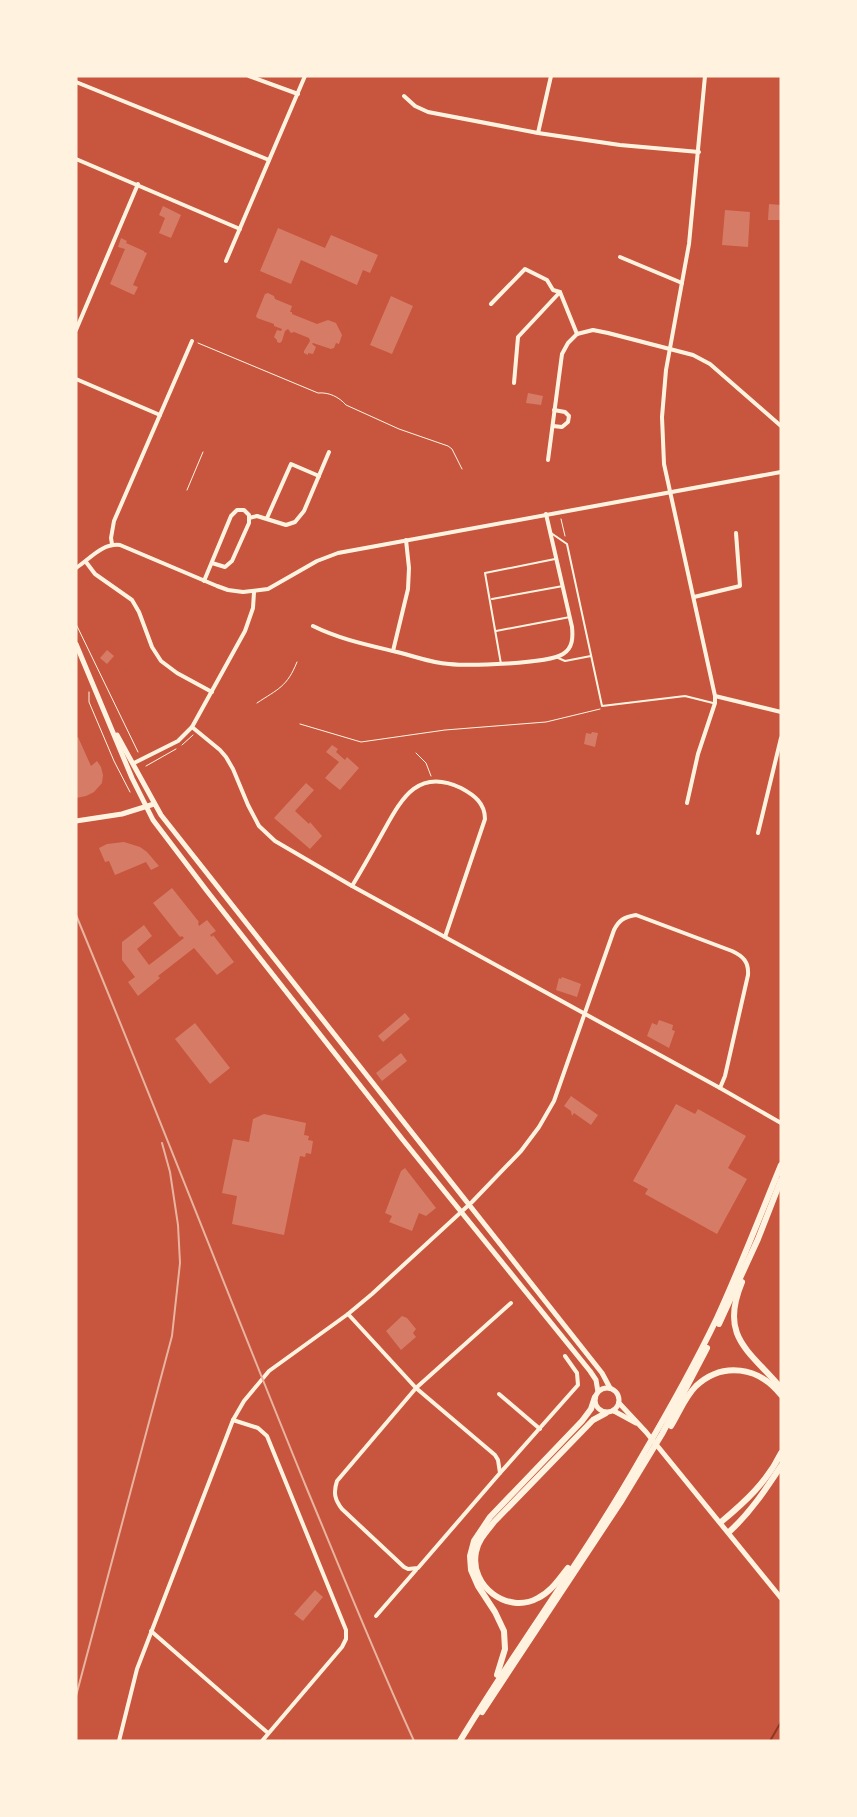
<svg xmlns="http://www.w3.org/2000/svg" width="857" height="1817" font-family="Poppins,sans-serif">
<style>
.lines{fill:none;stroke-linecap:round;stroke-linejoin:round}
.stream{stroke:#8f3625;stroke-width:2}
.building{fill:#d67c66}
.path{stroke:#fff3e0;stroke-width:1}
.service{stroke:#fff3e0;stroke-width:2}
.minor{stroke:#fff3e0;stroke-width:4}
.secondary{stroke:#fff3e0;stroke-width:5}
.trunk{stroke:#fff3e0;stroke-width:6}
.rail{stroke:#e9b49f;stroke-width:2}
</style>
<rect width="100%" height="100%" fill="#c8553d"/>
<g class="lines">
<path class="stream" d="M770,1741L781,1722"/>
</g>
<g class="building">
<path d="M769,204L781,205V220H768Z"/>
<path d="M163,206L181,215L171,238L159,233L165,218L159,215Z"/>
<path d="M725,210L750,212L748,247L722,245Z"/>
<path d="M278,228L325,248L331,235L378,255L370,273L363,270L357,285L301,260L291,284L260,271Z"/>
<path d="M121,238L127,241L126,243L144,251V252L147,253L133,285L138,287L134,295L110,284L125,249L118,247Z"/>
<path d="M268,293L274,296L275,299L292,306L290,312H292V314L317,324L328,320L336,323L342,335L339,344L336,343L334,348L331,349L313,343L312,344L316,347L313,354L308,353V355L304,353V351L310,341L309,338L294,332L291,333L288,329L285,331L282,341L280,343L277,342V340L274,337L277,330L281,331L282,329L274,326V324L257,318L256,316L265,294Z"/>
<path d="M391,296L413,306L392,354L370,345Z"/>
<path d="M528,393L543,396L541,405L526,403Z"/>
<path d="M107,650L114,656L107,664L100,658Z"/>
<path d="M592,732L598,733L595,747L584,744L586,733L591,734Z"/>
<path d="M78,737L91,766L97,761L101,767L103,775L102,783L94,792L86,796L76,798V738Z"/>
<path d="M332,745L338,749L336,752L345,760L347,757L359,768L340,790L325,778L339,762L326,752Z"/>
<path d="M306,783L314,790L295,811L309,824L310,822L322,836L310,849L274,818Z"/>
<path d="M124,842L140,847L147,852L159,866L151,870L146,862L115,875L109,861L105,862L99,848L107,844Z"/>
<path d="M172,888L199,922L198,923L199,926L207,920L216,931L210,935L212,937L213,935L234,962L217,975L194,948L158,976L160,978L138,996L128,982L135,977L122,960V942L144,925L152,936L137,949L149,965L184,938L182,936L180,937L153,903Z"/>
<path d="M562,977L581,984L577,997L556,990L559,978L561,979Z"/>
<path d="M405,1013L410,1019L383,1042L378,1036Z"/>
<path d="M659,1020L673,1025L672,1030L675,1031L669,1048L647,1036L652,1023L657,1025Z"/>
<path d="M195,1023L230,1068L210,1084L175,1039Z"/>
<path d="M401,1053L407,1061L382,1081L376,1073Z"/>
<path d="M571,1096L598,1115L591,1125L574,1113L572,1116L571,1111L564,1106Z"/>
<path d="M676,1104L695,1114L698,1109L746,1136L728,1168L747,1179L717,1234L645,1194L648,1189L633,1181Z"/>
<path d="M264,1114L306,1123L304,1135L309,1136L308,1140L313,1141L311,1154L306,1153L305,1157L300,1156L284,1235L232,1224L237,1196L222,1193L233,1139L249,1142L253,1119Z"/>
<path d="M405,1168L436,1208L426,1216L419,1213L412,1231L389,1222L392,1216L385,1213L401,1171Z"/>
<path d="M402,1316L407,1318L416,1329L413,1333L416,1337L401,1350L386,1331Z"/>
<path d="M315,1590L323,1597L303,1621L294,1614Z"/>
</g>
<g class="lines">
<g class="path">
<path d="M198,343L318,393C329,392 339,397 346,405L399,429L448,446L452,449L462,469"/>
<path d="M187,490L203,452"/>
<path d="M561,519L565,536"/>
<path d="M76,624L138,752"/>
<path d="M89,692V702L114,761L130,792"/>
<path d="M257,703C278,689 287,687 297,662"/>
<path d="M300,724L361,742L445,730L546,722L600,709"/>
<path d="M182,745L193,735"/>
<path d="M416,753L426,763L431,776"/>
<path d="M146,766L176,749"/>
</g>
<g class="service">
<path d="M551,533L567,544L602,706L685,696L713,703"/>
<path d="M492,599L563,586"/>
<path d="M496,631L570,617"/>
<path d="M556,657L565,661L591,656"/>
<path d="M501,664L485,573L555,559"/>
</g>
<g class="minor">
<path d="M249,76L298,94"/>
<path d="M76,82L269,160"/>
<path d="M404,96L415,106L428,112L538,133L551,76"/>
<path d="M538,133L620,145L699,152"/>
<path d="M76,159L240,229"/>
<path d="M620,257L682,283"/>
<path d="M226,261L305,76"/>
<path d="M491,304L525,269L547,280L553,290L560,292"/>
<path d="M76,330L138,184"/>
<path d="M76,379L160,415"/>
<path d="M514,383L518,337L560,292L577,334L593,330L608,333L693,355L710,364L781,426"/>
<path d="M553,426L562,427L568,422L569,416L565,412L554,410"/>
<path d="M548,460L562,354L568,343L577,334"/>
<path d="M249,518L257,516L286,525L295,522L304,511L329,452"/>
<path d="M267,518L291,464L319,476"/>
<path d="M112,544L111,538L114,521L192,341"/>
<path d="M86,562L95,574L132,600L139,612L152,647L161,661L177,673L212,692"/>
<path d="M76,568C90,559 102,543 120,545L217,586L228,590L243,592L268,589L317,561L338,553L781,472"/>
<path d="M204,581L231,516L237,510H244L249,515V523L232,561L225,567L212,563"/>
<path d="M694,597L740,586L736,533"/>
<path d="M313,626C339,639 368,645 397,652C414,656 431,663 449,664C469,666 547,664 563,654C573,648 573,637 572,627L546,514"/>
<path d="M393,651L408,589L409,568L406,540"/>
<path d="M715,696L781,712"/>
<path d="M192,727L220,750L226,757L233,769L248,805L259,826L275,841L352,886L720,1088L781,1123"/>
<path d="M134,763L178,741L192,727L245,631L253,608L254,592"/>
<path d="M687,803L698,754L715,703V696L664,464L662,417L666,370L689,244L705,76"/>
<path d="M758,833L781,738"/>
<path d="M352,886C363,868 373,850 383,832C401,800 417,767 461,788C474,795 485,803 485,819L445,937"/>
<path d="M348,1314L416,1388L495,1455L498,1460L500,1473L418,1568L408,1569L404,1567L342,1509C335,1500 333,1493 337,1481L416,1388L511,1303"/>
<path d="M499,1394L540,1429"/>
<path d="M233,1420L258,1428L267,1436L346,1630V1639L342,1647L262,1741"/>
<path d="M500,1473L578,1385L577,1373L565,1356"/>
<path d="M376,1616L416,1570"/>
<path d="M151,1631L268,1733"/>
<path d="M119,1741L137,1669L233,1420L244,1401L269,1371L348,1314L372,1294L472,1202L521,1151L539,1127L554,1101L614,930C619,920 624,917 636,915L732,951C743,956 749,962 748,975L725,1076L720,1088"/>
</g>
<g class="secondary">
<path d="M76,644L132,778L153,820L207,891L403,1140L590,1371L596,1380L598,1392"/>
<path d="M117,735L161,815L602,1373L610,1388"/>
<path d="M76,821L122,814L154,804"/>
<circle cx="607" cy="1400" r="12"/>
<path d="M619,1403L646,1432L781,1598"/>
<path d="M614,1411L636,1423"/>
</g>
<g class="trunk">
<path d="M742,1282C719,1337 749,1350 781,1388"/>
<path d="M719,1324L758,1239L781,1180"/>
<path d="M671,1426C679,1413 685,1397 696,1386C723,1361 759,1367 781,1395"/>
<path d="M721,1522C745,1502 767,1482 781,1453"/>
<path d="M729,1532C750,1513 766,1489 781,1466"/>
<path d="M568,1568C559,1579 551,1592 538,1598C508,1615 469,1586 476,1552C478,1540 487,1531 494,1522L593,1420L606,1413"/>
<path d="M497,1675L505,1649L504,1631L495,1612L478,1586L471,1570L470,1556L474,1541L490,1517L582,1421L591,1409L595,1397"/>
<path d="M482,1712L622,1500L662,1434L707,1348"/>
<path d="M460,1741C518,1645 586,1555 641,1458C668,1412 694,1366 717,1318C740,1268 760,1216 781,1165"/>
</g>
<g class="rail">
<path d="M76,915C155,1105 229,1298 307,1489C342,1573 376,1658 414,1741"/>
<path d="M76,1696L172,1336L180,1263L178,1225L170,1172L162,1143"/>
</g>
</g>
<rect width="857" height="1817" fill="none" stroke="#fff3e0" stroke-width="155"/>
</svg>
